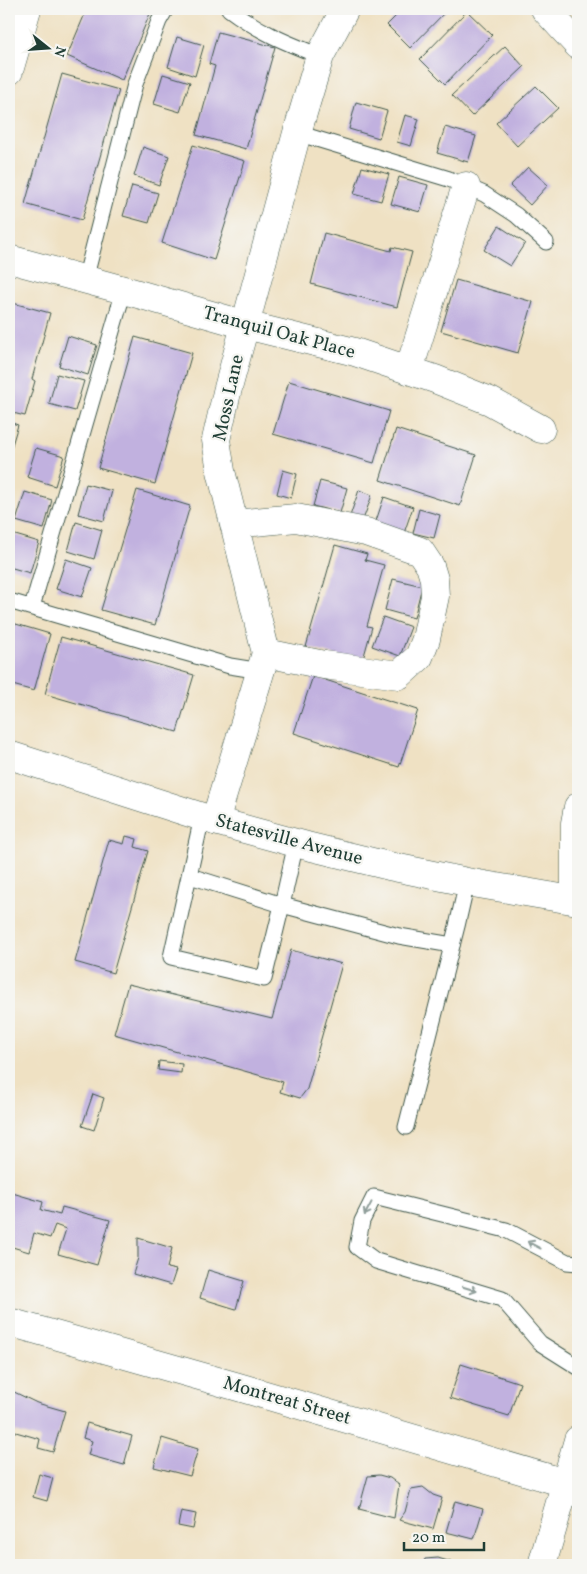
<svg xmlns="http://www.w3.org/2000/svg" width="587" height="1574" font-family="Vollkorn,serif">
<rect width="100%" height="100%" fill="#f6f6f2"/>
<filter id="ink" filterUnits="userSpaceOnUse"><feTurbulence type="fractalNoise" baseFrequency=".02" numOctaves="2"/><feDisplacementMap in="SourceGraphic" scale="10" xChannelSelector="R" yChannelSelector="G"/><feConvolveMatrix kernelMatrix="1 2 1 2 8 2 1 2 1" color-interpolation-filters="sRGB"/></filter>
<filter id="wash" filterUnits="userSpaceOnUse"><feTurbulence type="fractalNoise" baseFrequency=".0096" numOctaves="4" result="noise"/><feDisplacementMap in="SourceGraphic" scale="20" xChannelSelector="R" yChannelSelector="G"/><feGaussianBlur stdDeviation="1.12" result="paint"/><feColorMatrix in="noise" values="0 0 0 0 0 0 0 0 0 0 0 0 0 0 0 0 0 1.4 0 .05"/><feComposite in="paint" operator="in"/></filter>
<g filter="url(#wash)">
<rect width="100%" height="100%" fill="#efe1c3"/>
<g id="blocks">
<g fill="#c1b1df">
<path d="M87 9H152L122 80 67 56Z"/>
<path d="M403 9H448L410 48 387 25Z"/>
<path d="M467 11 492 35 445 84 420 59Z"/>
<path d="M218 32 275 47 246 149 196 135 215 66 209 64Z"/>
<path d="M177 37 204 45 195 76 168 67Z"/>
<path d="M505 46 524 67 472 116 452 95Z"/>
<path d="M62 74 119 90 82 220 25 204Z"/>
<path d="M163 74 190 82 180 112 154 104Z"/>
<path d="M536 86 558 108 517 146 496 123Z"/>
<path d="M356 102 387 111 379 138 349 129Z"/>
<path d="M405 115 419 119 411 146 397 142Z"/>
<path d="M445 127 476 136 468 162 437 153Z"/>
<path d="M193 145 245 161 214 260 162 243Z"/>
<path d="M143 147 169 156 159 185 134 176Z"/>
<path d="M362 167 389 174 381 201 354 194Z"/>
<path d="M528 167 548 185 530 205 510 186Z"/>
<path d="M399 177 428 185 420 212 391 204Z"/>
<path d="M132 186 158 193 149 223 123 216Z"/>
<path d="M499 226 525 243 510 266 484 250Z"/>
<path d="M324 233 391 251 392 247 412 252 397 307 311 284Z"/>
<path d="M456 280 533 302 518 353 441 331Z"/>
<path d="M9 302 50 313 32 379 35 381 25 416 9 412Z"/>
<path d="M68 336 97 345 88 375 59 366Z"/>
<path d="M135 337 192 353 155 484 98 468Z"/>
<path d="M57 374 84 381 75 411 49 404Z"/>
<path d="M289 381 389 411 374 463 273 434Z"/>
<path d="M9 422 18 425 9 455Z"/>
<path d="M396 429 476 455 460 506 380 480Z"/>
<path d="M36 448 64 456 55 486 27 477Z"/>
<path d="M283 470 297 474 291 498 277 494Z"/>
<path d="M320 481 347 488 340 513 313 506Z"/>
<path d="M86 484 112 491 104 521 78 514Z"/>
<path d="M137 490 190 506 155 625 101 610Z"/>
<path d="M359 490 372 495 363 520 350 516Z"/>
<path d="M25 492 52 500 44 529 16 521Z"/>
<path d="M384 497 413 507 404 533 375 524Z"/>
<path d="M419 509 440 515 434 538 413 533Z"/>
<path d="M76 522 102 530 94 559 68 551Z"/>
<path d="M12 534 39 542 30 573 9 567V544Z"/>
<path d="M335 545 367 554 365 560 384 565 367 626 372 627 362 663 306 647Z"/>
<path d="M66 559 92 568 82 597 56 589Z"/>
<path d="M393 579 422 586 414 618 385 610Z"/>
<path d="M383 617 411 627 400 656 372 646Z"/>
<path d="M9 622 50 634 34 691 9 684Z"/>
<path d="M61 637 194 675 177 732 45 694Z"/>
<path d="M313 676 418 710 399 767 294 733Z"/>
<path d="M126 836 137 839 135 847 148 851 113 973 75 962 109 840 124 844Z"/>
<path d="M291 950 342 964 307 1089 300 1098 280 1092 283 1082 114 1034 128 984 272 1019Z"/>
<path d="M159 1061 182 1064 181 1073 158 1070Z"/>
<path d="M93 1094 104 1098 94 1130 82 1126Z"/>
<path d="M9 1192 43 1202 41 1210 60 1215 62 1207 110 1220 97 1265 58 1254 66 1229 55 1225 50 1238 34 1233 29 1252 9 1246Z"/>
<path d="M138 1238 172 1248 167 1268 176 1270 171 1285 133 1274 138 1258Z"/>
<path d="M208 1270 244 1281 236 1309 200 1298Z"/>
<path d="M461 1364 520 1383 509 1416 450 1398Z"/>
<path d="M10 1390 37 1403 65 1411 53 1452 38 1448 40 1439 9 1430V1396Z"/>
<path d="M87 1423 132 1436 124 1465 88 1455 92 1441 83 1438Z"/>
<path d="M162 1438 198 1449 190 1476 154 1467Z"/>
<path d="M39 1474 53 1478 47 1501 33 1497Z"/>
<path d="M379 1475 390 1478 399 1485 394 1518 359 1509 368 1476Z"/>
<path d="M423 1487 433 1495 442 1498 433 1529 399 1520 405 1512 411 1489Z"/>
<path d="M455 1501 483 1509 474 1539 446 1532Z"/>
<path d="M181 1511 196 1514 193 1529 178 1526Z"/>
<path d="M438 1558 461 1565H423L425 1559Z"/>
</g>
</g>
</g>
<g filter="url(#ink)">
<use href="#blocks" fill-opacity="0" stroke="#3e5649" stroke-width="1"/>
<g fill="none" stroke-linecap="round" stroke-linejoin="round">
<g stroke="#3e5649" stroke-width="17">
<g id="service">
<path d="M229 9C260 32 284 42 320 56"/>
<path d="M297 133 449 179 484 194 516 215 546 242"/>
<path d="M85 280 135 84 159 21 166 9"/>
<path d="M9 601 230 666 261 671"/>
<path d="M32 607 124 290"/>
<path d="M202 817 171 957 264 979 282 905 399 936 452 945"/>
<path d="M190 876 282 905 296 843"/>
<path d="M406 1127 457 926 467 882"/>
<path d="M578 1263 567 1262 506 1230 374 1197 362 1221 357 1247 376 1261 502 1299 540 1343 578 1367"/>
</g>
</g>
<g stroke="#3e5649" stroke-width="29">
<g id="minor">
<path d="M545 9 578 45"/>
<path d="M9 71 27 9"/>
<path d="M9 259 124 290 246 325 355 352 435 379 490 401 541 429"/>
<path d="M409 370 466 186"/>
<path d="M234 524 296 518 366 532 420 551 430 566 434 579 435 596 426 639 419 657 399 675 324 665 266 653"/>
<path d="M215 821 266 653 221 471 216 440 227 392 297 133 320 56 345 9"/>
<path d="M575 900V823L578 807"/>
<path d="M9 1322 235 1386 565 1483"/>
</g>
</g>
<g stroke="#3e5649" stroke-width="29">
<path id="tertiary" d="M542 1565 578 1440"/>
</g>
<g stroke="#3e5649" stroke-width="29">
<path id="secondary" d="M9 755 215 821 307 846 389 866 467 882 578 901"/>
</g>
<use href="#service" stroke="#fff" stroke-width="15"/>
<use href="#minor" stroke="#fff" stroke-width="28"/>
<use href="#tertiary" stroke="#fff" stroke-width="28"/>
<use href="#secondary" stroke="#fff" stroke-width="28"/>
</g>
<defs><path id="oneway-shaft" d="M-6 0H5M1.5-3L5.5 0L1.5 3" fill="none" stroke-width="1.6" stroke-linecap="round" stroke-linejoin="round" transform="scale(1.25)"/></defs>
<g stroke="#8f9e9a">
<use href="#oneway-shaft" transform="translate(368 1209) rotate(118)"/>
<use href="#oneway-shaft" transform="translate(534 1245) rotate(-152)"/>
<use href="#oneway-shaft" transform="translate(470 1289) rotate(17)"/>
</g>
</g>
<g text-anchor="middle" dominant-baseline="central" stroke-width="4.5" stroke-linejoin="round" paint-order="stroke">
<g font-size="19" fill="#1f3d34" stroke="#f6f6f2">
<text transform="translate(279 333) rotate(15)">Tranquil Oak Place</text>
<text transform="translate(229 398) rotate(-78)">Moss Lane</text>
<text transform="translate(289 840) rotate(15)">Statesville Avenue</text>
<text transform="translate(287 1401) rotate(16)">Montreat Street</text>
</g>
</g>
<rect width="587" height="1574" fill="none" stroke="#f6f6f2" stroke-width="30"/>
<g transform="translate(48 48) rotate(107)" stroke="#f6f6f2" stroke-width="4" paint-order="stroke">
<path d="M0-4L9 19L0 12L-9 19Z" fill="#1f3d34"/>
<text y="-8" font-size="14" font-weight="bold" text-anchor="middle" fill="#1f3d34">N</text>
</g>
<path d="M404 1542v8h80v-8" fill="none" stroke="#1f3d34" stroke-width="2.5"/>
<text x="412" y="1542" font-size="15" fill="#1f3d34" stroke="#f6f6f2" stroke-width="4" paint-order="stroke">20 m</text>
</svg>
